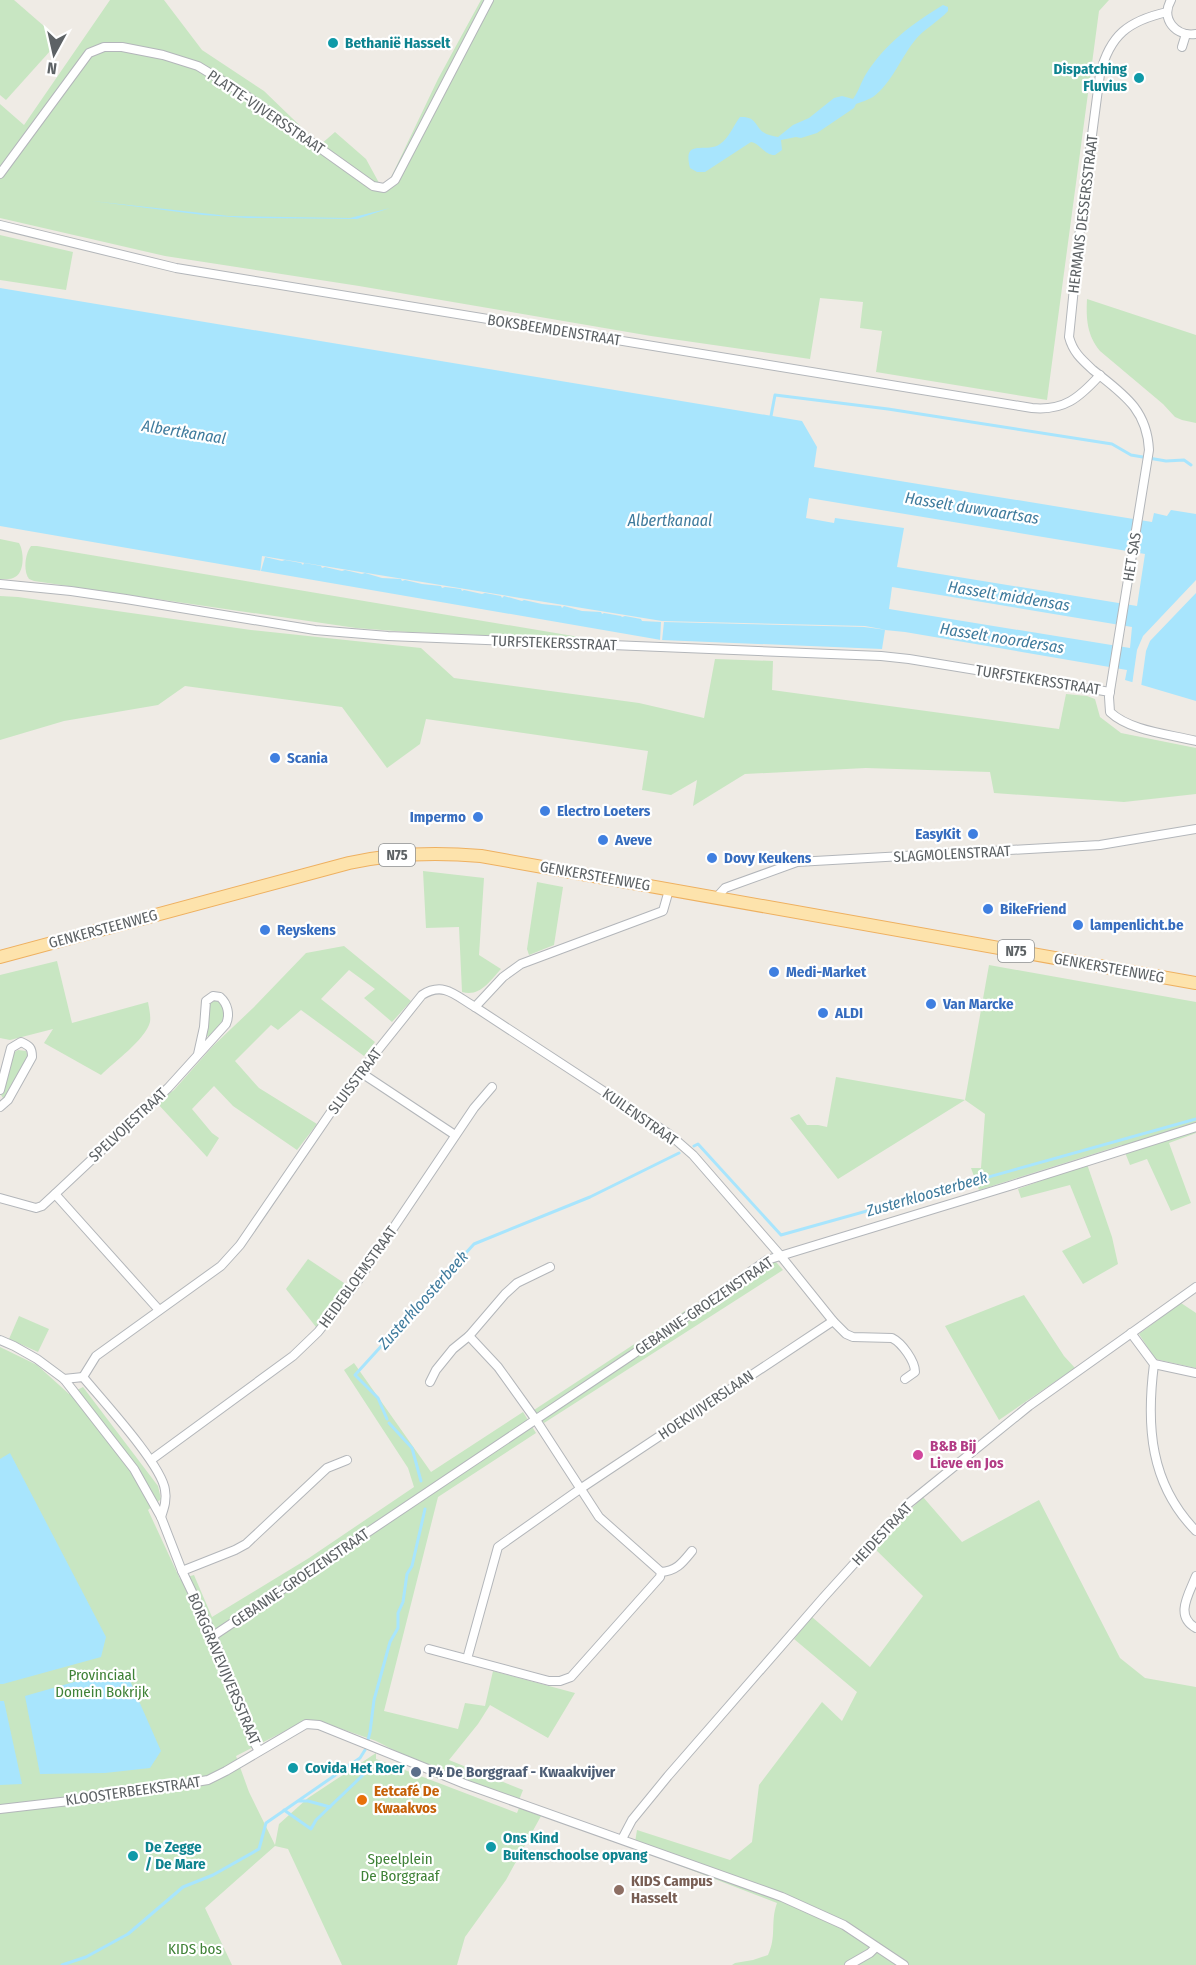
<svg xmlns="http://www.w3.org/2000/svg" width="1196" height="1965" font-family="'Fira Sans Condensed',sans-serif">
<rect width="100%" height="100%" fill="#efebe5"/>
<g fill="#c8e6c2">
<path d="M0 0H14L60 40 6 100 0 95Z"/>
<path d="M110 0H164L202 50 264 91 320 145 335 132 366 159 384 192 438 79 481 0H1109L1099 11 1047 400 876 372 882 331 860 328 863 302 820 298 810 359 651 336 359 286 165 256 0 218V104L24 125Z"/>
<path d="M0 235 73 252 66 290 0 280Z"/>
<path d="M1087 299 1196 335V423L1182 420 1175 417 1163 404 1100 351C1087 335 1086 319 1087 299Z"/>
<path d="M0 539 19 543C24 551 25 572 15 577 11 580 5 579 0 579Z"/>
<path d="M31 546H37L597 640 408 632 356 628 34 581 29 579C23 571 25 554 31 546Z"/>
<path d="M0 596 18 597 251 630 421 648 454 678 639 703 704 718 715 659 773 661 772 690 1059 729 1066 694 1087 696 1095 699 1100 717 1121 733 1196 748V794L1124 802 994 793 990 772 866 768 745 774 693 806 697 780 671 795 642 790 648 751 426 719 420 744 387 768 342 707 185 686 158 705 64 721 0 740Z"/>
<path d="M423 871 484 878 479 955 501 969C489 982 480 997 462 992L459 927 426 928Z"/>
<path d="M537 882 563 887 554 945 529 955 527 949Z"/>
<path d="M344 946 411 1001 392 1022 364 998 375 989 349 970 321 999 375 1042 364 1056 301 1010 278 1030 271 1025 235 1061 259 1088 317 1124 297 1150 233 1106 214 1086 192 1109 212 1133 219 1138 207 1157 157 1103 174 1090 213 1046 253 1008 306 953Z"/>
<path d="M57 961 72 1023 148 1002C149 1008 151 1016 150 1022 145 1040 114 1062 101 1075L44 1043 53 1029 10 1040 0 1038V975Z"/>
<path d="M989 965 1196 1002V1133L1169 1143 1191 1203 1171 1211 1147 1159 1130 1165 1122 1145 979 1190 971 1168H981L985 1114 965 1100 838 1179 790 1118 799 1114 807 1125H818L827 1127 836 1077 965 1100Z"/>
<path d="M217 1000 222 1003 225 1018 212 1036 208 1037 206 1034 209 1006 211 1002Z"/>
<path d="M18 1050 26 1051 28 1057 5 1098H3L1 1095 13 1053Z"/>
<path d="M1087 1164 1112 1237 1118 1264 1083 1284 1062 1251 1091 1237 1070 1185 1021 1198 1018 1189Z"/>
<path d="M770 1255 783 1270 544 1423 534 1410Z"/>
<path d="M308 1259 347 1285 316 1327 286 1289Z"/>
<path d="M1024 1295 1064 1356 1075 1368 999 1420 945 1326Z"/>
<path d="M1181 1303 1196 1313V1368L1155 1359 1139 1334Z"/>
<path d="M19 1316 49 1329 38 1352 9 1339Z"/>
<path d="M0 1347 37 1365 69 1394 83 1387 158 1486 161 1499 148 1510 180 1579 194 1575 212 1617 309 1558 414 1487 408 1468 344 1370 354 1363 431 1472 523 1412 536 1433 438 1497 384 1711 458 1729 465 1703 485 1706 493 1671 575 1693 548 1738 490 1705 478 1724 449 1760 523 1790 519 1800 427 1767 376 1741 319 1721 301 1723 236 1756 249 1792 275 1845 279 1824 308 1798 376 1753V1759L517 1813 519 1808 541 1816 506 1880 465 1937 457 1965H342L288 1849 275 1846 205 1908 232 1965H0Z"/>
<path d="M923 1497 962 1542 1039 1500 1120 1658 1145 1678 1196 1687V1965H732L735 1963 753 1960 768 1955C777 1936 770 1922 777 1903L634 1848 637 1830 730 1860 752 1842 759 1785 822 1702 842 1721 857 1692 794 1639 812 1617 870 1667 923 1596 873 1547Z"/>
</g>
<g fill="#a8e5fd" fill-rule="evenodd">
<path d="M943 5 948 7V11C938 22 924 29 916 39 901 57 892 83 873 97 868 100 861 102 856 104L854 108 817 133 801 138 796 137 781 140 782 150 775 155C764 155 761 144 751 142L705 172H697L690 168C682 137 706 154 720 144 729 138 733 126 740 117 756 116 755 126 763 132 767 135 773 136 778 137L793 125 809 118 834 98 842 96 853 99C859 91 861 82 866 74 885 44 913 23 943 5Z"/>
<path d="M92 201 229 216 350 218 390 208 357 219 247 218 203 215Z"/>
<path d="M0 288 802 421 817 447 814 467 1152 522 1154 513 1167 516 1171 510 1196 514V701L1125 680 1127 670 905 632 885 630 882 649 661 640 0 526ZM809 498 1145 554 1137 606 897 567 904 528 835 518 834 523 806 518ZM892 587 1132 627 1130 648 889 609Z"/>
<path d="M10 1453 106 1637 101 1657 3 1684H0V1459Z"/>
<path d="M102 1674H127L161 1751 150 1768 105 1773 40 1774 25 1696Z"/>
<path d="M0 1701H4L22 1784 0 1785Z"/>
</g>
<g fill="#efebe5">
<path d="M262 556 662 621 865 626 887 630 864 627 664 622 662 641H660L661 622 642 621 641 619 625 616 622 617 621 616 604 613 602 614 601 612 582 611 564 606 562 608 561 606 542 604 524 600 522 601 504 596 502 598 501 596 485 593 482 594 464 590 462 591 461 589 445 587 442 588 441 586 422 584 405 580 402 581 401 579 382 578 365 573 362 574 345 570 342 571 325 567 322 568 321 566 304 563 303 565 301 563 285 560 282 561 265 557 260 574Z"/>
<path d="M1196 580V593L1150 641 1146 651 1141 687 1132 685 1137 650 1143 636Z"/>
</g>
<g fill="none" stroke-linecap="round" stroke-linejoin="round">
<g stroke="#a8e5fd" stroke-width="3">
<path d="M771 416 775 395 888 409 1112 444 1131 455 1166 461 1184 460 1191 465"/>
<path d="M694 1146 698 1144 781 1235 1196 1119"/>
<path d="M387 1419 378 1398 355 1375 474 1244 590 1197 679 1153"/>
<path d="M389 1423 412 1448 421 1481"/>
<path d="M368 1740 370 1732 374 1700 390 1642 398 1628V1613L403 1602 407 1574 412 1566 425 1509"/>
<path d="M299 1801H308L330 1807"/>
<path d="M284 1810 311 1829 316 1820 363 1775 350 1764"/>
<path d="M62 1965 86 1957 128 1934 183 1887 213 1875 259 1849 266 1823 360 1758 365 1750"/>
</g>
<g stroke="#b3b6ba" stroke-width="10">
<g id="street">
<path d="M1171 0C1160 19 1176 37 1196 34"/>
<path d="M1167 12C1128 21 1110 35 1100 74L1081 219 1069 337C1073 352 1081 359 1093 370 1123 394 1147 409 1149 450L1109 697 1110 712C1130 731 1169 734 1196 741"/>
<path d="M1182 47 1186 34"/>
<path d="M0 174 89 53 104 47H122L163 55 198 66 244 94 373 186 384 188 395 180 489 0"/>
<path d="M0 225 176 268 1032 408C1064 411 1079 398 1100 375"/>
<path d="M0 584 71 591 126 599 315 630 388 636 881 656 909 659 1110 692"/>
<path d="M716 898 725 888 797 862 1100 845 1196 829"/>
<path d="M475 1007 503 977 521 964 663 911 669 890"/>
<path d="M360 1072 455 1135"/>
<path d="M0 1090 11 1048 21 1042C30 1046 32 1048 32 1057L8 1100 0 1107"/>
<path d="M55 1194 159 1310"/>
<path d="M0 1198 36 1208 42 1206 55 1194 168 1088 226 1024C230 1015 228 1004 220 997L213 996 206 1001 204 1027 198 1054"/>
<path d="M1131 1333 1154 1364C1146 1426 1150 1484 1196 1531"/>
<path d="M0 1340 14 1346 37 1359 64 1379 134 1469 161 1517 182 1571 213 1636 251 1737 259 1751"/>
<path d="M1154 1364 1196 1373"/>
<path d="M83 1377 96 1356 221 1266 240 1245 346 1090 422 995C444 981 456 996 475 1007L669 1134 693 1155 780 1255 833 1321 846 1334 853 1337 892 1338C902 1343 915 1361 915 1372L905 1379"/>
<path d="M64 1379 83 1377C102 1400 162 1465 165 1490 167 1500 164 1508 161 1517"/>
<path d="M430 1382 436 1370 453 1349 469 1336 505 1294 517 1283 550 1267"/>
<path d="M151 1460 293 1356 318 1332 355 1285 474 1108 492 1087"/>
<path d="M182 1571 235 1550 246 1544 327 1468 347 1460"/>
<path d="M661 1572C677 1571 683 1562 692 1551"/>
<path d="M1196 1576C1189 1594 1174 1616 1196 1628"/>
<path d="M213 1636 632 1355 767 1260 1006 1187 1196 1127"/>
<path d="M429 1649 549 1681H560L571 1677 660 1577 661 1572 599 1517 536 1420 498 1367 469 1336"/>
<path d="M467 1659 498 1547 580 1489 833 1321"/>
<path d="M0 1809 104 1797 208 1780 226 1771 306 1724 319 1725 465 1784 782 1897 844 1925 904 1965"/>
<path d="M622 1839 632 1820 668 1776 823 1598 908 1504 1029 1406 1196 1287"/>
<path d="M849 1965 870 1953 876 1947"/>
</g>
</g>
<g stroke="#eeb060" stroke-width="14">
<path id="primary" d="M0 957 349 863C393 853 436 852 481 856L1196 983"/>
</g>
<use href="#street" stroke="#fff" stroke-width="8"/>
<use href="#primary" stroke="#fde3ac" stroke-width="12"/>
</g>
<g fill="#0f9aa8" stroke="#fff" stroke-width="2">
<circle cx="333" cy="43" r="6"/>
<circle cx="1139" cy="78" r="6"/>
<circle cx="293" cy="1768" r="6"/>
<circle cx="491" cy="1847" r="6"/>
<circle cx="133" cy="1856" r="6"/>
</g>
<g fill="#3f7fe0" stroke="#fff" stroke-width="2">
<circle cx="275" cy="758" r="6"/>
<circle cx="545" cy="811" r="6"/>
<circle cx="478" cy="817" r="6"/>
<circle cx="973" cy="834" r="6"/>
<circle cx="603" cy="840" r="6"/>
<circle cx="712" cy="858" r="6"/>
<circle cx="988" cy="909" r="6"/>
<circle cx="1078" cy="925" r="6"/>
<circle cx="265" cy="930" r="6"/>
<circle cx="774" cy="972" r="6"/>
<circle cx="931" cy="1004" r="6"/>
<circle cx="823" cy="1013" r="6"/>
</g>
<circle fill="#d1479c" stroke="#fff" stroke-width="2" cx="918" cy="1455" r="6"/>
<circle fill="#5c6f8a" stroke="#fff" stroke-width="2" cx="416" cy="1772" r="6"/>
<circle fill="#e8710a" stroke="#fff" stroke-width="2" cx="362" cy="1800" r="6"/>
<circle fill="#8d6e63" stroke="#fff" stroke-width="2" cx="619" cy="1890" r="6"/>
<g text-anchor="middle" dominant-baseline="central" stroke-width="4.5" stroke-linejoin="round" paint-order="stroke">
<g fill="#fff" stroke="#8e9193" stroke-width="1.5">
<rect x="379" y="844" width="36" height="22" rx="4.5"/>
<rect x="998" y="940" width="36" height="22" rx="4.5"/>
</g>
<g font-size="14" font-weight="bold" fill="#5d6265">
<text x="397" y="855">N75</text>
<text x="1016" y="951">N75</text>
</g>
<g font-size="15" font-weight="bold" fill="#0d838f" stroke="#fff" text-anchor="start">
<text x="345" y="43">Bethanië Hasselt</text>
<text x="1127" y="69" text-anchor="end">Dispatching<tspan x="1127" dy="17">Fluvius</tspan></text>
<text x="305" y="1768">Covida Het Roer</text>
<text x="503" y="1838">Ons Kind<tspan x="503" dy="17">Buitenschoolse opvang</tspan></text>
<text x="145" y="1847">De Zegge<tspan x="145" dy="17">/ De Mare</tspan></text>
</g>
<g font-size="15" fill="#5d6265" stroke="#fff">
<text transform="translate(266 112) rotate(34)">PLATTE-VIJVERSSTRAAT</text>
<text transform="translate(1083 214) rotate(-83)">HERMANS DESSERSSTRAAT</text>
<text transform="translate(554 330) rotate(9)">BOKSBEEMDENSTRAAT</text>
<text transform="translate(1132 557) rotate(-81)">HET SAS</text>
<text transform="translate(554 643) rotate(2)">TURFSTEKERSSTRAAT</text>
<text transform="translate(1038 680) rotate(9)">TURFSTEKERSSTRAAT</text>
<text transform="translate(952 854) rotate(-3)">SLAGMOLENSTRAAT</text>
<text transform="translate(595 876) rotate(10)">GENKERSTEENWEG</text>
<text transform="translate(103 929) rotate(-15)">GENKERSTEENWEG</text>
<text transform="translate(1109 968) rotate(10)">GENKERSTEENWEG</text>
<text transform="translate(355 1081) rotate(-53)">SLUISSTRAAT</text>
<text transform="translate(640 1117) rotate(35)">KUILENSTRAAT</text>
<text transform="translate(128 1125) rotate(-43)">SPELVOJESTRAAT</text>
<text transform="translate(358 1277) rotate(-54)">HEIDEBLOEMSTRAAT</text>
<text transform="translate(704 1306) rotate(-34)">GEBANNE-GROEZENSTRAAT</text>
<text transform="translate(706 1405) rotate(-34)">HOEKVIJVERSLAAN</text>
<text transform="translate(882 1534) rotate(-47)">HEIDESTRAAT</text>
<text transform="translate(300 1578) rotate(-34)">GEBANNE-GROEZENSTRAAT</text>
<text transform="translate(224 1669) rotate(67)">BORGGRAVEVIJVERSSTRAAT</text>
<text transform="translate(133 1791) rotate(-8)">KLOOSTERBEEKSTRAAT</text>
</g>
<g font-size="15" font-weight="bold" fill="#366cbe" stroke="#fff" text-anchor="start">
<text x="287" y="758">Scania</text>
<text x="557" y="811">Electro Loeters</text>
<text x="466" y="817" text-anchor="end">Impermo</text>
<text x="961" y="834" text-anchor="end">EasyKit</text>
<text x="615" y="840">Aveve</text>
<text x="724" y="858">Dovy Keukens</text>
<text x="1000" y="909">BikeFriend</text>
<text x="1090" y="925">lampenlicht.be</text>
<text x="277" y="930">Reyskens</text>
<text x="786" y="972">Medi-Market</text>
<text x="943" y="1004">Van Marcke</text>
<text x="835" y="1013">ALDI</text>
</g>
<g font-size="15" font-weight="bold" fill="#b23c85" stroke="#fff" text-anchor="start">
<text x="930" y="1446">B&amp;B Bij<tspan x="930" dy="17">Lieve en Jos</tspan></text>
</g>
<g font-size="15" fill="#3f8237" stroke="#fff">
<text x="102" y="1675">Provinciaal<tspan x="102" dy="17">Domein Bokrijk</tspan></text>
<text x="400" y="1859">Speelplein<tspan x="400" dy="17">De Borggraaf</tspan></text>
<text x="195" y="1949">KIDS bos</text>
</g>
<g font-size="15" font-weight="bold" fill="#4e5e75" stroke="#fff" text-anchor="start">
<text x="428" y="1772">P4 De Borggraaf - Kwaakvijver</text>
</g>
<g font-size="15" font-weight="bold" fill="#c56008" stroke="#fff" text-anchor="start">
<text x="374" y="1791">Eetcafé De<tspan x="374" dy="17">Kwaakvos</tspan></text>
</g>
<g font-size="15" font-weight="bold" fill="#785e54" stroke="#fff" text-anchor="start">
<text x="631" y="1881">KIDS Campus<tspan x="631" dy="17">Hasselt</tspan></text>
</g>
<g font-size="16" font-style="italic" fill="#3f7b9d" stroke="#fff">
<text transform="translate(184 432) rotate(9)">Albertkanaal</text>
<text transform="translate(972 508) rotate(9)">Hasselt duwvaartsas</text>
<text x="670" y="520">Albertkanaal</text>
<text transform="translate(1009 596) rotate(9)">Hasselt middensas</text>
<text transform="translate(1002 638) rotate(9)">Hasselt noordersas</text>
<text transform="translate(927 1194) rotate(-16)">Zusterkloosterbeek</text>
<text transform="translate(423 1300) rotate(-48)">Zusterkloosterbeek</text>
</g>
</g>
<g transform="translate(54 54) rotate(188)" stroke="#ffffff" stroke-width="4.5" paint-order="stroke">
<path d="M0-4.5L10 22L0 15L-10 22Z" fill="#5d6265"/>
<text y="-9" font-size="16" font-weight="bold" text-anchor="middle" fill="#5d6265">N</text>
</g>
</svg>
